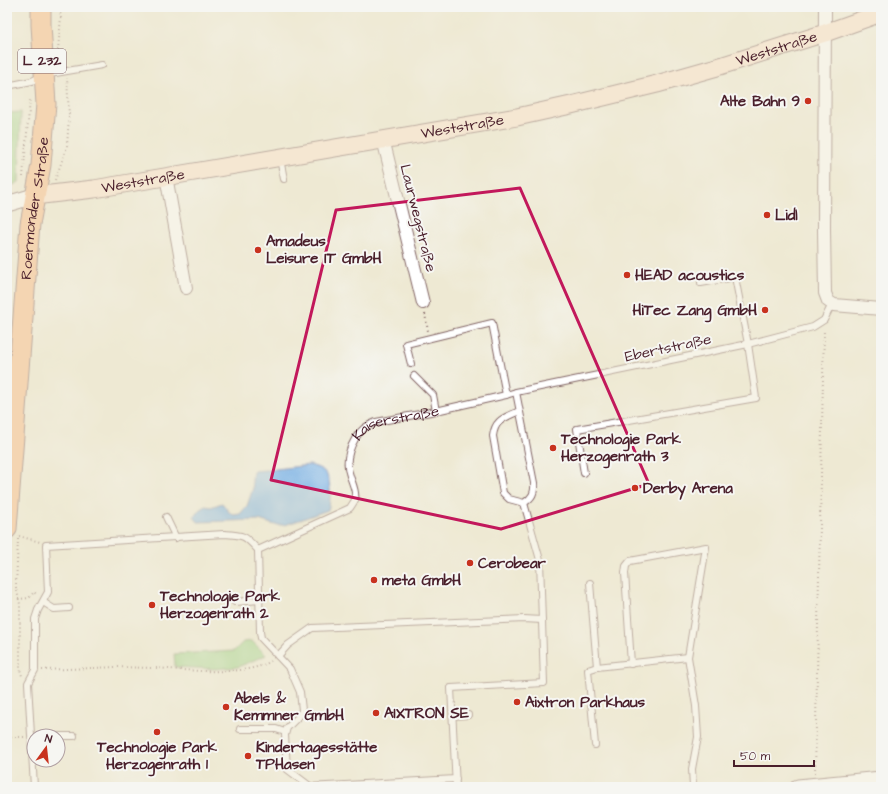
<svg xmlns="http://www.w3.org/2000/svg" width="888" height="794" font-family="'Architects Daughter',sans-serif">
<rect width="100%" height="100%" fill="#f6f6f2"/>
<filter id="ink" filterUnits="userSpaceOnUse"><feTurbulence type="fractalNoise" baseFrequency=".025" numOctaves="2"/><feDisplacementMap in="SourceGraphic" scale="8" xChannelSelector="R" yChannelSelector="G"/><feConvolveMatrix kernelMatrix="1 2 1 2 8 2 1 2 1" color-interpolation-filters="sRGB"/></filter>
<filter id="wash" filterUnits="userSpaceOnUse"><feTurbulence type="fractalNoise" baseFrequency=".012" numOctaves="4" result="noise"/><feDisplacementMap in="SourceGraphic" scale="16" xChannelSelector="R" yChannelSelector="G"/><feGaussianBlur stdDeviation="0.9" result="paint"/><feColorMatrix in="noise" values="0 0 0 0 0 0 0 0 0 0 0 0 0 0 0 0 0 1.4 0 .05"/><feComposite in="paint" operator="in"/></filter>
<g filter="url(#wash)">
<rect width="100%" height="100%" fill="#eee9d3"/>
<g fill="#99d082" stroke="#727856">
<path d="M21 112 19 182 9 187H7V113Z"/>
<path d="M252 641 266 655 238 667 216 669 175 667 174 654 234 651 243 642Z"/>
</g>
<path fill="#73ade3" stroke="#5e6687" d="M310 465C316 467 324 469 327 475 331 483 331 502 328 510L285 525H275L259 520 198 522 194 517 199 510 205 506 211 507 222 503 229 512 234 515 240 514 247 506 253 488 252 481 253 471C272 470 291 467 310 465Z"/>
</g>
<g filter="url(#ink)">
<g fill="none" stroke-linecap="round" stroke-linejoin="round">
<g stroke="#836666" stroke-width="8">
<g id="service">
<path d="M7 86 32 81 44 75 102 65"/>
<path d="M280 159 284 179"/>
<path d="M411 364 406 344 492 323 506 395"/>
<path d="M414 376 433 395 436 411"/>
<path d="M519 411C505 418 495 419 493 436L503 493 509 499 524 503C532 498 535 493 534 483L516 392 748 344 813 327 824 320 832 304"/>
<path d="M584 473 577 429 756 398 748 344 735 277 701 283"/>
<path d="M166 517 176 538"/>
<path id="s1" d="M258 550 350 508C351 506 354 502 355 500 357 492 352 483 350 476 345 463 348 451 355 439 360 430 366 426 376 422L436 411 506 395 516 392"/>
<path d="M590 583 597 667"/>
<path d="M43 602 54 609 69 608"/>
<path d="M235 602 260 600"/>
<path d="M278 656 288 645 312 628 524 619 542 620"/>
<path d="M631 664 625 573 626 566 630 561 706 547 688 657 696 706 698 737 692 769 693 787"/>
<path d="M453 716 468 715"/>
<path d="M240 729H276L285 732"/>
<path d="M58 736H74"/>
<path d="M595 745 588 670 597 667 688 657"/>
<path d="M34 787 28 683 35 670V619L38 610 48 592 46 545 224 534C245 535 245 536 258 550L260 632 261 638 290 669 300 692 302 710 300 715 287 728 285 735 287 769 311 787"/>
<path d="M308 787 456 779"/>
<path d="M456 787 451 688 544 683 540 560 524 503"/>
</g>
</g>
<g stroke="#836666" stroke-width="14">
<g id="minor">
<path d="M825 7 824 229 825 293 828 301 834 305 881 309"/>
<path d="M383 139 423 303"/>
<path d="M166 176 186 288"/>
</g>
</g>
<g stroke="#836666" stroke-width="17">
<g id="tertiary">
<path d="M7 204 34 196"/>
<path d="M798 787 881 779"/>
</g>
</g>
<g stroke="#836666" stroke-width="19">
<g id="secondary">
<path id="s2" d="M34 196 94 189 517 117 571 105 657 84 717 67 825 33 881 13"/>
</g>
</g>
<g stroke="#836666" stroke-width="21">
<g id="primary">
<path id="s3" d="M7 529 30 224 41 165 46 104 41 25V7"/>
</g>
</g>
<g stroke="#836666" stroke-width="2" stroke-dasharray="1 3" stroke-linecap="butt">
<path d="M58 50 61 17 59 7"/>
<path d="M23 177 30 100"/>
<path d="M55 180 67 147 69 116 67 78"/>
<path d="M425 314 428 331"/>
<path d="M19 536 40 542"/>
<path d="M18 539 16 587 20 604V669L22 676"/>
<path d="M18 599 29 598 34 592 37 595"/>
<path d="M156 668C185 670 247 677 271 661"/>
<path d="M42 670 117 667 152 668"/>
<path d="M7 737H24"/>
<path d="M815 773 824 329"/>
</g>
<use href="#service" stroke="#fff" stroke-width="6"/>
<use href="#minor" stroke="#fff" stroke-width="12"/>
<use href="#tertiary" stroke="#fff" stroke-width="15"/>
<use href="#secondary" stroke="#fde4d1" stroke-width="17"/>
<use href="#primary" stroke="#fabc8b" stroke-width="19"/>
</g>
</g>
<path d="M0 0H888V794H0ZM520 188 649 484 501 529 271 480 336 210Z" fill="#eee9d3" fill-opacity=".55" fill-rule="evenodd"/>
<path fill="none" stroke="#c2185b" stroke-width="3" stroke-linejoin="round" d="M520 188 649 484 501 529 271 480 336 210Z"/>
<g fill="#c8321e" stroke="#f6f6f2" stroke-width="1.5">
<circle cx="808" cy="101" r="4"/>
<circle cx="767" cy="215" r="4"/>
<circle cx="258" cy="250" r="4"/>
<circle cx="627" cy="275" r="4"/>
<circle cx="765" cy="310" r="4"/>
<circle cx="553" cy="448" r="4"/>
<circle cx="635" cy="488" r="4"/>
<circle cx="470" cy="563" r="4"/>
<circle cx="374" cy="580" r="4"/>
<circle cx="152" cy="605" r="4"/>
<circle cx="517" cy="702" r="4"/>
<circle cx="226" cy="707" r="4"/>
<circle cx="376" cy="713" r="4"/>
<circle cx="157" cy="732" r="4"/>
<circle cx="248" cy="756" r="4"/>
</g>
<g text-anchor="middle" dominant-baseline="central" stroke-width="4" stroke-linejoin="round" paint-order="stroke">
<rect fill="#f6f6f2" stroke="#7e6067" stroke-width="1" x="18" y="49" width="48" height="24" rx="3"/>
<g font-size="14" font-weight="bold" fill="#4a1f2b">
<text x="42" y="61">L 232</text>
</g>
<g font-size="15" fill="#4a1f2b" stroke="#f6f6f2">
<text stroke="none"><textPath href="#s2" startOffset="758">Weststraße</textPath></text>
<text stroke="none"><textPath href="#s2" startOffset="434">Weststraße</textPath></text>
<text stroke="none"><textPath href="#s2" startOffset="110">Weststraße</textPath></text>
<text stroke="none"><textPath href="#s3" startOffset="322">Roermonder Straße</textPath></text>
<text transform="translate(418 218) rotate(76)">Laurwegstraße</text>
<text transform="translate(668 348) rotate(-12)">Ebertstraße</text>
<text stroke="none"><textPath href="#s1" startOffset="220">Kaiserstraße</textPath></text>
</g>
<g font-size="15" font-weight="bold" fill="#4a1f2b" stroke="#f6f6f2" text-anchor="start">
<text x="800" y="101" text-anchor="end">Alte Bahn 9</text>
<text x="775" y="215">Lidl</text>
<text x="266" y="241">Amadeus<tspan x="266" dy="17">Leisure IT GmbH</tspan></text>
<text x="635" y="275">HEAD acoustics</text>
<text x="757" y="310" text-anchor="end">HiTec Zang GmbH</text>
<text x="561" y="439">Technologie Park<tspan x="561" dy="17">Herzogenrath 3</tspan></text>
<text x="643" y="488">Derby Arena</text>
<text x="478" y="563">Cerobear</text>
<text x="382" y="580">meta GmbH</text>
<text x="160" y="596">Technologie Park<tspan x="160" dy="17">Herzogenrath 2</tspan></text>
<text x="234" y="698">Abels &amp;<tspan x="234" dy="17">Kemmner GmbH</tspan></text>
<text x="525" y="702">Aixtron Parkhaus</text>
<text x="384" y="713">AIXTRON SE</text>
<text x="157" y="747" text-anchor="middle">Technologie Park<tspan x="157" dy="17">Herzogenrath 1</tspan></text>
<text x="256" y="747">Kindertagesstätte<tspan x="256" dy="17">TPHasen</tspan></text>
</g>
</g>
<rect width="888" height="794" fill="none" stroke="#f6f6f2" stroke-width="24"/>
<g transform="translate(46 748) rotate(15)"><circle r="19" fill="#f6f6f2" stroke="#b1a0a2"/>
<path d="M0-3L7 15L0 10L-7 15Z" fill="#c8321e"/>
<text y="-6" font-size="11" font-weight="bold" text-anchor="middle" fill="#4a1f2b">N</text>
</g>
<path d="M734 760v6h80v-6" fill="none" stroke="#4a1f2b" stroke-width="2"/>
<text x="740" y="760" font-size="12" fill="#4a1f2b" stroke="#f6f6f2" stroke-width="3" paint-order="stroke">50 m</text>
</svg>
